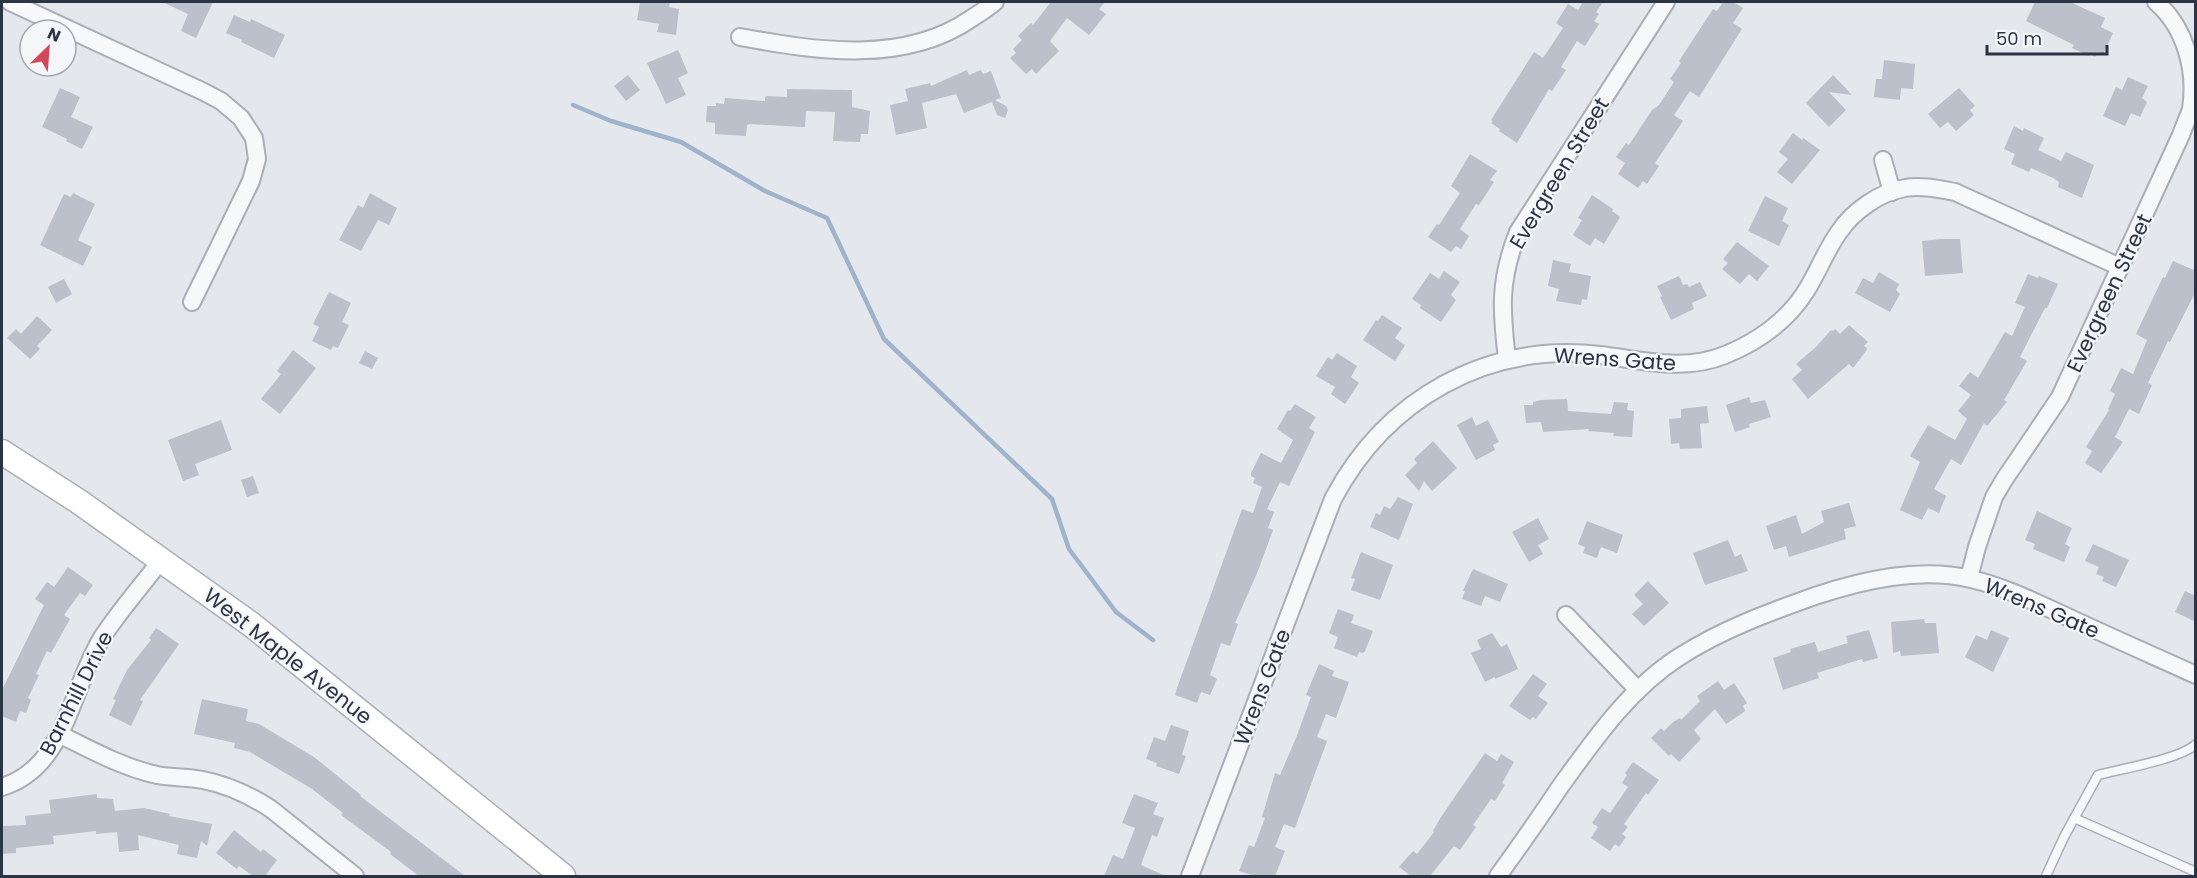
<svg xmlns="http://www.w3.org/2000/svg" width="2197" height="878" font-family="Poppins,sans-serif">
<rect width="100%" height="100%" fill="#e4e7ec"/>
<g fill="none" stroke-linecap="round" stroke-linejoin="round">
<path stroke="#9fb4cc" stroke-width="4.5" d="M573 105 611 121 681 142 765 191 827 218 884 339 1052 499 1069 549 1116 612 1153 640"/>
</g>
<g fill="#bbc0ca">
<path d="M162 2H213L196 38 181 31 188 14Z"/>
<path d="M640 2H670L669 7 679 9 676 35 657 32 659 24 637 20Z"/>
<path d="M1051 2H1105L1099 9 1106 14 1089 35 1067 18 1050 41 1059 51 1036 74 1032 69 1026 74 1010 58 1016 53 1013 49 1022 40 1018 36 1031 23 1033 25Z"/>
<path d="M1583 2H1603L1596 12 1599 14 1594 21 1599 24 1585 46 1577 41 1561 67 1566 70 1552 91 1549 89 1517 143 1499 131 1500 129 1491 123 1493 121 1491 120 1534 52 1543 58 1563 28 1556 23 1568 4 1578 10Z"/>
<path d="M1723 2H1733L1743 8 1733 23 1742 29 1699 97 1690 91 1674 115 1683 121 1655 163 1659 166 1647 184 1643 181 1638 188 1618 174 1625 163 1616 157 1626 143 1629 145 1652 110 1659 105 1674 82 1670 79 1681 63 1679 61 1713 9 1717 11Z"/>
<path d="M2035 2H2070L2105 18 2101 27 2113 33 2103 55 2097 52 2095 57 2090 54 2089 56 2072 48 2074 45 2026 21Z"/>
<path d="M234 15 250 22 251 19 285 35 274 58 241 42 242 40 226 33Z"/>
<path d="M678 50 688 73 678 78 686 95 666 104 647 63Z"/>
<path d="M1884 60 1915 64 1913 89 1901 88 1900 100 1874 97 1876 79H1882Z"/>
<path d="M967 70 969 75 981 70 983 74 991 71 1001 98 995 100 1006 106 1008 110 1005 118 997 115 992 102 964 113 956 94 922 103 927 128 896 135 890 105 908 101 905 89 930 83 931 86Z"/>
<path d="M628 75 640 90 626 101 614 86Z"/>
<path d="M1833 75 1852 95 1829 92 1846 110 1829 127 1806 103Z"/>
<path d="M2128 77 2148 86 2142 98 2147 102 2140 117 2131 113 2125 126 2103 116 2116 87 2122 90Z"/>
<path d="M60 88 80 97 71 117 93 127 82 149 66 141 67 139 42 127Z"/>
<path d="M1959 88 1975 106 1970 110 1974 115 1956 131 1948 122 1940 128 1928 114Z"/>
<path d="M787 89 852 90V107L870 111 868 134H861L860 142 833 141 835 112 806 111 805 127 749 124 747 125 746 136 715 134V123L706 122 707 106H716V103L724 104 725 98 765 101V97L767 96 787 97Z"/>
<path d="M2014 126 2023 131 2024 128 2044 138 2038 150 2061 161 2066 152 2094 165 2082 198 2058 187 2059 182 2053 178 2031 168 2029 172 2011 164 2015 154 2004 149Z"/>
<path d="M1793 133 1802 140 1803 138 1820 150 1792 184 1777 172 1788 159 1779 152Z"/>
<path d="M1470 154 1497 171 1490 180 1494 182 1479 205 1476 204 1460 229 1469 236 1461 249 1456 246 1451 252 1428 237 1437 224 1439 225 1460 193 1451 186Z"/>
<path d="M73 193 95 204 78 240 92 247 83 266 40 245 64 194 71 197Z"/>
<path d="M370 193 397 208 389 225 378 220 361 251 339 240 358 205 363 208Z"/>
<path d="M1592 195 1613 209 1612 211 1620 217 1604 244 1595 238 1590 246 1573 235 1582 220 1578 218Z"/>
<path d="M1765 196 1788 208 1782 221 1789 225 1779 246 1748 231Z"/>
<path d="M1941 239H1960L1963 273 1925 276 1922 241Z"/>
<path d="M1737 242 1769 266 1757 281 1749 274 1740 284 1722 269 1728 263 1723 259Z"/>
<path d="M1553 260 1571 264 1569 272 1591 276 1587 300 1582 299 1581 305 1556 301 1559 289 1548 286Z"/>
<path d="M2173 261 2196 271V291L2170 342 2168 341 2148 383 2152 385 2139 414 2129 409 2115 437 2123 442 2101 473 2085 463 2092 451 2086 447 2109 410 2108 409 2115 394 2110 391 2121 368 2133 374 2147 340 2136 334 2163 277 2165 278Z"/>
<path d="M1444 271 1460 282 1451 295 1456 300 1441 322 1420 308 1421 305 1412 299 1430 273 1439 279Z"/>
<path d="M1879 272 1899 284 1896 290 1900 294 1890 312 1855 293 1863 278 1873 283Z"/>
<path d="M2028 274 2038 278 2039 276 2058 284 2047 308H2045L2020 357 2027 361 2004 400 2007 402 1987 426 1984 423 1961 465 1951 459 1934 489 1946 496 1939 513 1928 508 1922 520 1900 510 1920 462 1910 456 1928 425 1955 440 1967 419 1958 411 1971 395 1959 386 1970 372 1978 378 2005 332 2012 336 2025 307 2015 303Z"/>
<path d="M1679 276 1683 285 1687 284 1689 287 1700 282 1707 296 1692 303 1694 309 1671 320 1660 297 1662 296 1657 286Z"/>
<path d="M64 279 72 294 56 303 48 287Z"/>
<path d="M329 292 351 303 342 322 349 325 338 348 333 346 331 350 312 341 319 327 313 324Z"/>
<path d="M1382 315 1402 328 1395 338 1405 345 1395 361 1363 340 1376 320 1378 321Z"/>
<path d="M37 316 52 330 37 346 40 349 30 359 7 338 16 329 21 334Z"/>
<path d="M1849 325 1868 342 1864 346 1867 348 1866 351 1853 368 1849 364 1808 399 1792 379 1802 370 1796 364 1816 347 1831 330 1833 331 1835 329 1840 334Z"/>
<path d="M293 350 316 368 280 414 261 399 281 374 277 371Z"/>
<path d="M365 351 378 358 372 369 359 363Z"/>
<path d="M1337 353 1357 366 1351 377 1359 383 1345 404 1331 394 1335 387 1316 376 1328 357 1332 360Z"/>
<path d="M1749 397 1751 403 1765 400 1771 417 1749 424 1750 427 1735 432 1726 405Z"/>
<path d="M1567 399 1568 411 1611 414 1614 402 1628 403 1627 410 1634 411 1632 437 1613 436 1614 433 1588 431 1589 429 1543 432 1541 422 1526 423 1524 405H1533V402L1541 400Z"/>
<path d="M1295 404 1316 417 1309 428 1315 432 1289 486 1280 482 1267 509 1274 512 1268 528 1273 530 1258 571 1235 623 1238 624 1230 646 1221 643 1210 675 1217 679 1210 695 1201 692 1197 703 1175 695 1177 688 1242 509 1253 513 1262 487 1253 483 1255 478 1251 476V473L1261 453 1281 463 1293 440 1277 429 1288 410 1290 411Z"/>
<path d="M1707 406 1709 423 1700 424 1702 448 1680 449 1679 443 1671 444 1669 419 1681 418V409Z"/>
<path d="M1472 417 1476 426 1488 420 1499 442 1493 445 1495 450 1476 460 1457 425Z"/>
<path d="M221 420 232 450 195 464 199 475 183 481 168 440Z"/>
<path d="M1433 441 1457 468 1432 491 1424 481 1419 491 1405 475 1417 463 1414 459Z"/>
<path d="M253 476 259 493 247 497 241 480Z"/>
<path d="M1398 497 1413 504 1399 540 1370 527 1376 513 1380 515 1384 506 1390 509Z"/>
<path d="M1849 503 1856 526 1844 529 1846 539 1789 557 1786 546 1774 550 1766 526 1796 515 1802 534 1824 522 1821 511Z"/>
<path d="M2037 511 2072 528 2065 544 2070 547 2064 562 2033 549 2035 544 2025 540Z"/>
<path d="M1538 518 1549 539 1538 545 1543 554 1529 562 1512 532Z"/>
<path d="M1587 521 1623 535 1617 553 1601 547 1597 558 1583 553 1585 547 1578 544Z"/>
<path d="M1728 540 1735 557 1741 554 1748 571 1705 585 1693 553Z"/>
<path d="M2093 544 2129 560 2116 587 2102 581 2104 577 2096 574 2099 567 2085 561Z"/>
<path d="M1361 552 1393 565 1380 600 1351 590 1355 579 1351 578Z"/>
<path d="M68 567 93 585 85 596 80 593 64 615 70 619 51 653 47 651 36 674 39 675 28 698 31 700 26 713 20 711 16 722 2 716V690L44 605 35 599 47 582 54 587Z"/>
<path d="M1473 569 1508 584 1500 602 1485 596 1481 606 1462 599 1465 591H1463Z"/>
<path d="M1648 581 1669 603 1644 626 1632 614 1643 604 1634 595Z"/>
<path d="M2185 591 2196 596V622L2175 612Z"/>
<path d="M1338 609 1354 615 1351 623 1373 631 1365 651 1363 653 1359 652 1357 657 1334 648 1338 637 1329 633Z"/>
<path d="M1924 619 1925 623H1936L1939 653 1901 656 1900 651 1893 653 1891 622Z"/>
<path d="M156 628 179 644 140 700 143 701 131 726 109 715 116 700 113 699 127 670 151 640 149 638Z"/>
<path d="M1869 630 1878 658 1863 662 1862 659 1817 673 1819 678 1783 690 1773 658 1791 652 1790 649 1815 642 1818 652 1848 643 1846 636Z"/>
<path d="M1991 630 2009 638 1993 672 1965 657 1976 635 1987 640Z"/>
<path d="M1492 633 1501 647 1507 644 1518 669 1495 679V677L1485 682 1471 653 1481 649 1477 640Z"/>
<path d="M1319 664 1334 671 1332 676 1349 682 1336 718 1326 714 1317 737 1327 741 1295 828 1284 824 1275 847 1285 851 1275 876H1255L1239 871 1249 845 1254 847 1265 818 1262 817 1275 773 1280 775 1296 738 1311 697 1306 695Z"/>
<path d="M1533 674 1547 684 1538 696 1548 703 1536 719 1533 717 1530 720 1509 706Z"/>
<path d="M1718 681 1724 690 1734 683 1747 703 1743 706 1745 710 1744 712 1726 724 1715 709 1694 730 1701 739 1679 762 1671 754 1669 756 1651 738 1661 728 1664 731 1673 722 1680 718 1681 720 1700 701 1697 696Z"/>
<path d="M202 699 248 709 246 721 259 724 314 757 361 795 360 796 465 876H419L390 854 391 852 341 815 343 813 312 789 250 752 234 748 235 743 194 734Z"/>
<path d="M1171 725 1189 731 1182 755 1186 756 1179 774 1156 766 1157 763 1146 759 1154 737 1165 741Z"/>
<path d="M1485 753 1497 761 1501 754 1514 762 1502 783 1505 785 1495 801 1491 799 1473 825 1476 827 1460 850 1454 846 1430 876H1411L1399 867 1413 851 1417 854 1434 832 1433 831 1441 817Z"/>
<path d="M1633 762 1659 780 1648 795 1646 793 1624 824 1628 827 1622 834 1626 837 1619 847 1615 844 1610 851 1591 838 1598 827 1592 823 1602 808 1610 813 1628 787 1622 783 1627 775 1625 773Z"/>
<path d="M97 794V798L113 799 115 811 144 808 170 814 169 816 212 824 207 846 201 841 197 858 177 854 179 845 138 835 139 850 119 852 117 832 96 834V831L53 836 54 844 16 848V853L2 854V826L26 825 25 816 51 813 49 800Z"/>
<path d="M1134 794 1158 803 1153 814 1164 818 1157 837 1152 835 1141 865 1166 876H1104L1113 855 1123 859 1135 828 1122 823Z"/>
<path d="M234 830 261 852 263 849 277 860 265 876H253L239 866 237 869 216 853Z"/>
</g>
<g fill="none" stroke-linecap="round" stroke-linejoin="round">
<g stroke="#a9aeb7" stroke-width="11">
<g id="lane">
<path d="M2074 818 2196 872"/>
<path d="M2046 876 2064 837 2098 775C2120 769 2181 759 2196 744"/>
</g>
</g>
<g stroke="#a9aeb7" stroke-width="20">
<g id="street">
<path d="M10 2 204 92 221 101 241 118 254 138 257 159 251 181 192 302"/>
<path d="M740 37C816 51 905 65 972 18 980 13 988 8 995 2"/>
<path d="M1883 160 1892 192"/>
<path d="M1507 359C1501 310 1499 280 1518 232L1666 2"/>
<path d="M1969 578 1977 547 1994 497 2004 480 2060 397 2181 135C2184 126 2188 118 2191 109 2197 70 2185 27 2156 2"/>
<path d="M1566 615 1638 690"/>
<path d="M59 734C91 750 122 767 157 775 173 778 188 777 203 780 228 785 251 796 271 809L355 876"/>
<path d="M2 787C67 767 71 686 103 636 121 609 143 584 162 559"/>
<path d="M1190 876 1333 499C1386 399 1486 342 1600 355 1642 360 1683 372 1725 355 1757 342 1787 321 1806 291 1818 272 1826 250 1839 232 1853 211 1880 192 1905 188 1921 185 1939 189 1955 192L2120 267"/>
<path d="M1498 876C1519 847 1540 817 1560 787 1594 740 1629 689 1679 657 1721 630 1767 613 1815 596 1863 580 1919 567 1971 579 2006 587 2039 604 2072 619 2113 638 2154 656 2196 675"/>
</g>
</g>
<g stroke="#a9aeb7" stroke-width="27">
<path id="secondary" d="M2 452 78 501 252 625 563 876"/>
</g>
<use href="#lane" stroke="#f7f8fa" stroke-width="8"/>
<use href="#street" stroke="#f7f8fa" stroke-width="16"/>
<use href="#secondary" stroke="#fff" stroke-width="24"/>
</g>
<g text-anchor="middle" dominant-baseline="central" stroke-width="4.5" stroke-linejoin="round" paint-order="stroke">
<g font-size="21" fill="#2b3445" stroke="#f4f6f9">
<text transform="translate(1559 173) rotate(-59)">Evergreen Street</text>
<text transform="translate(2109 293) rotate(-65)">Evergreen Street</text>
<text transform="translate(1615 359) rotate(4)">Wrens Gate</text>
<text transform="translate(2042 608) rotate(23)">Wrens Gate</text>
<text transform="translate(288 656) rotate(38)">West Maple Avenue</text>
<text transform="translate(1262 687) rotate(-69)">Wrens Gate</text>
<text transform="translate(76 693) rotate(-63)">Barnhill Drive</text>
</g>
</g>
<rect width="2197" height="878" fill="none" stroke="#2b3445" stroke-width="6"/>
<g transform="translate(48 48) rotate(25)"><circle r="28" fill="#f4f6f9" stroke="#a4a8b1" stroke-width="1.5"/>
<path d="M0-4.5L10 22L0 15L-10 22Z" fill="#d1495b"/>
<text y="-9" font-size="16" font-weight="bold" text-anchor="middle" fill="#2b3445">N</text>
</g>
<path d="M1987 45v9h120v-9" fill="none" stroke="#2b3445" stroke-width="3"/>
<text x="1996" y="45" font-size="18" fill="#2b3445" stroke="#f4f6f9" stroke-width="4.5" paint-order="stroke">50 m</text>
</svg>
